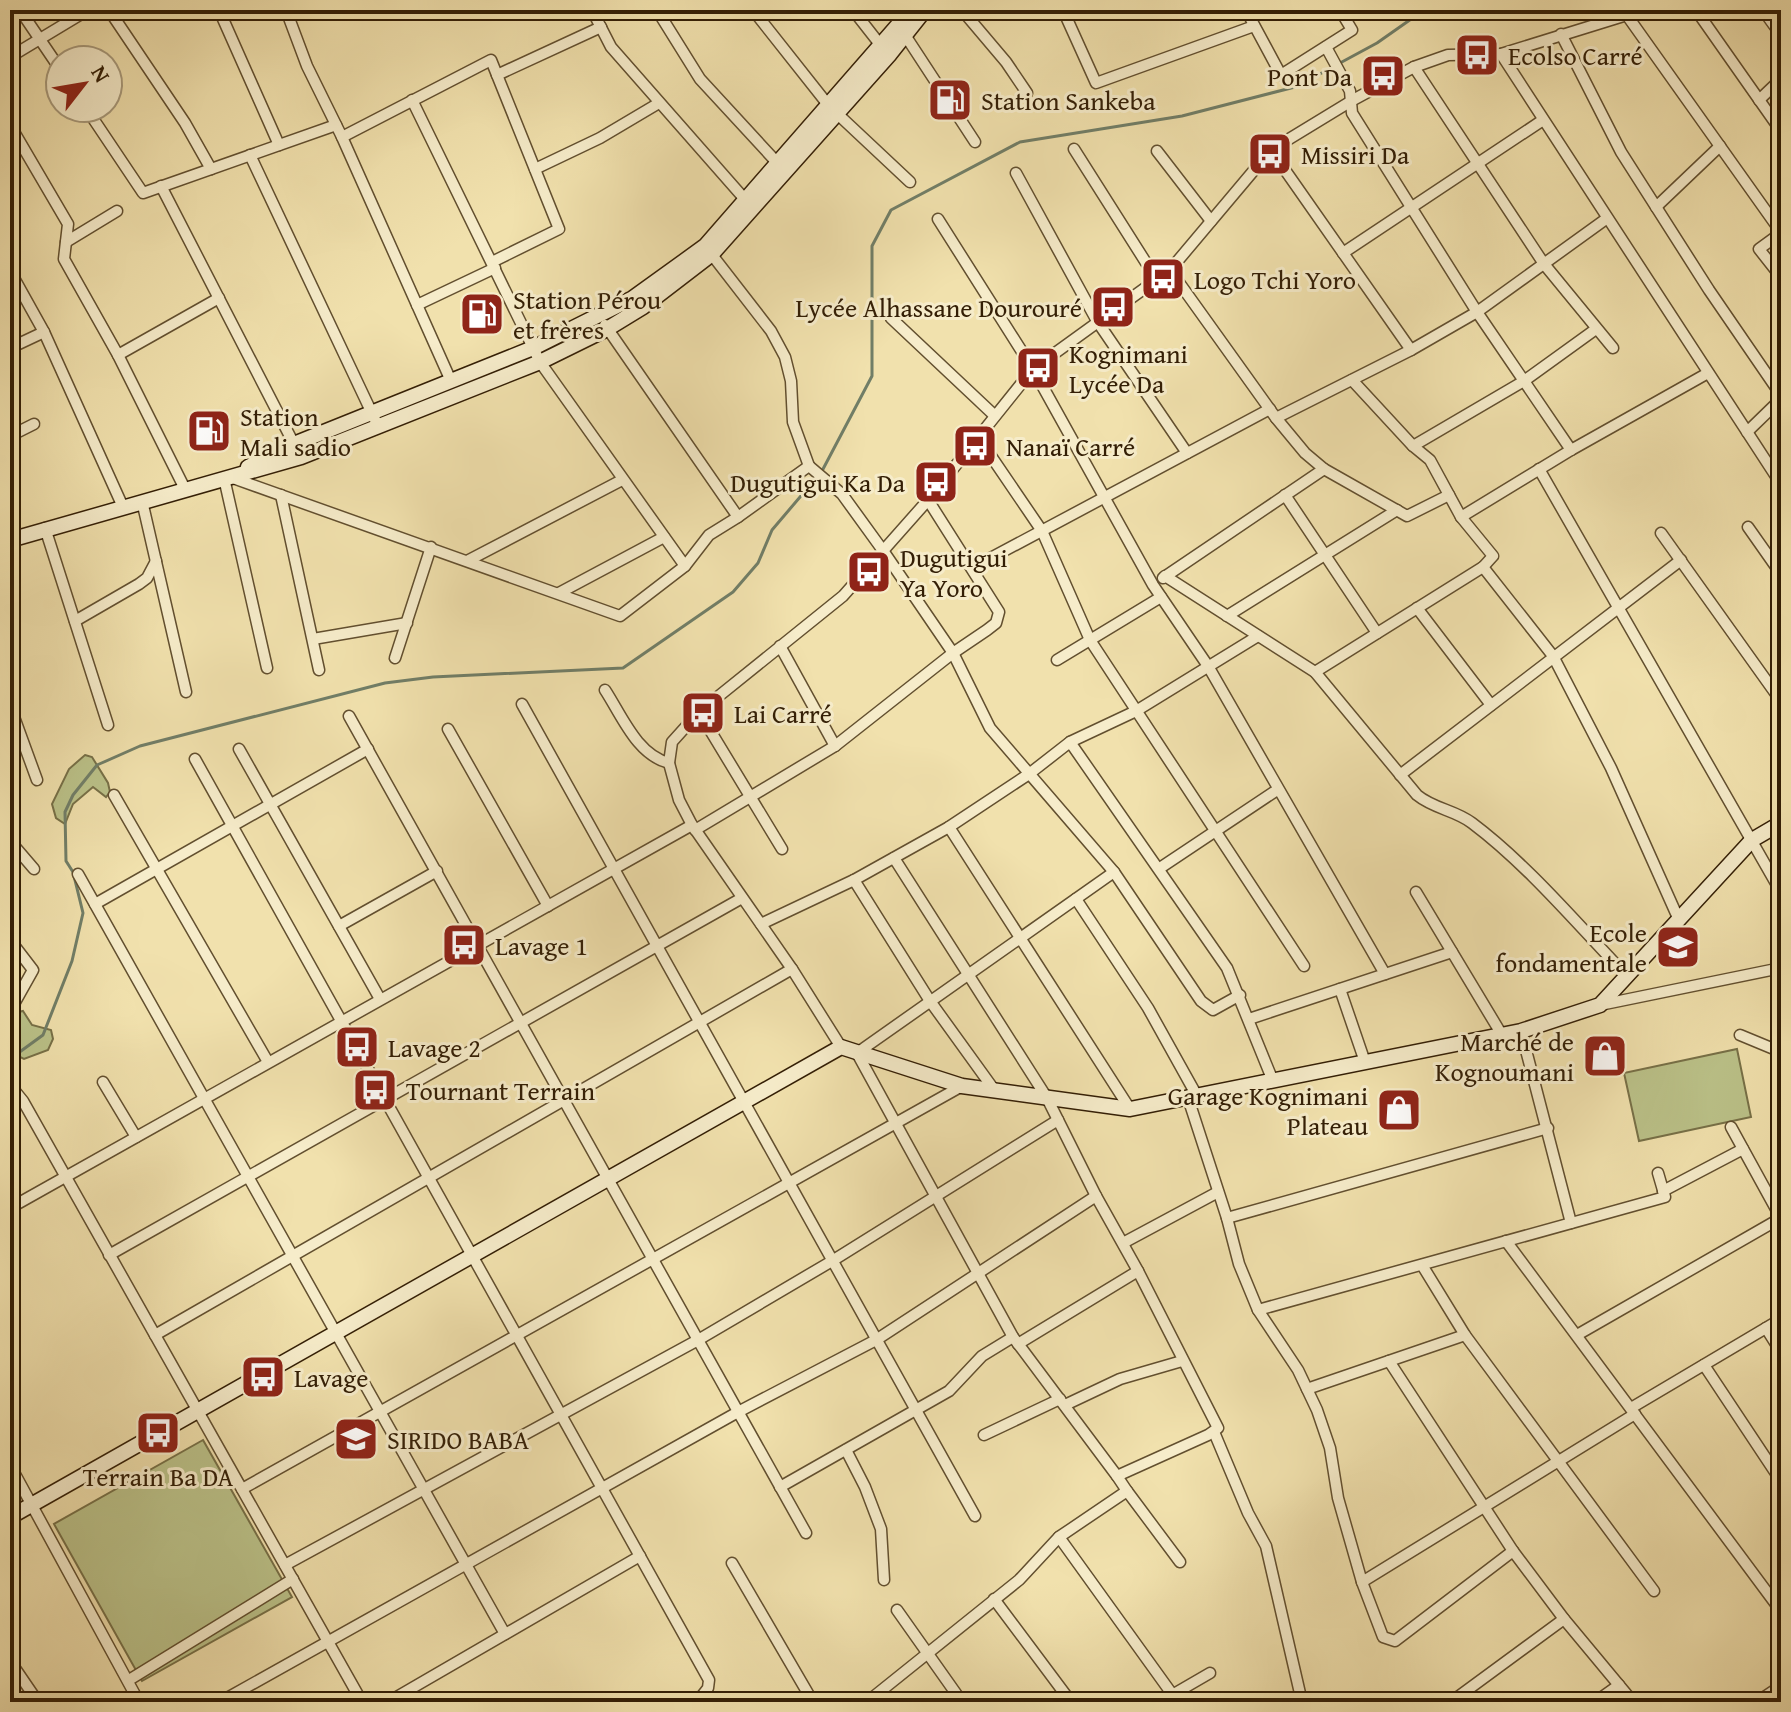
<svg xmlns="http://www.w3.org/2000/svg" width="1791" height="1712" font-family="'Gentium Book Plus',serif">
<rect width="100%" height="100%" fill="#f1e1ad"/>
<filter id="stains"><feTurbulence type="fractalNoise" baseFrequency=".0025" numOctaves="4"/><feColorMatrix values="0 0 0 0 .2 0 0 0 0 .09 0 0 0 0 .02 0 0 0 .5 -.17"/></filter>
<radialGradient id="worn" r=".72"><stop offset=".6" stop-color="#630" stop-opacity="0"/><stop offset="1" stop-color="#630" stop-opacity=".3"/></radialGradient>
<g fill="#bbc289" stroke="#777047" stroke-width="2">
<path d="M85 755 92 757 108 783 110 792 106 797 93 787 73 804 65 824 56 818 52 804 69 769Z"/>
<path d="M23 1011 32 1025 51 1030 53 1039 48 1050 24 1059 14 1054 11 1038 14 1013Z"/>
<path d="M1737 1049 1751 1117 1639 1141 1624 1073Z"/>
<path d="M203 1440 292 1597 142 1681 54 1524Z"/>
</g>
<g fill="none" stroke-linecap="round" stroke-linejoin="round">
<g stroke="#717e67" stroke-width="3">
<path d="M1340 63 1377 43 1424 10"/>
<path d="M822 471 872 376V246L891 210 1020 142 1182 116 1295 87 1333 67"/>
<path d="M10 1059 43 1035 72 961 83 913 73 872 66 861 65 812 73 795 97 765 140 746 385 683 433 677 623 668 733 592 758 563 772 530 817 477"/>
</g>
<g stroke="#624f2f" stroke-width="13">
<g id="street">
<path d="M20 10 60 69"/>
<path d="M109 10 185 123 211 169"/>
<path d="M219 10 279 145"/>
<path d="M286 10 307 66 342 137 451 381"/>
<path d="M592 10 611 47 749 204"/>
<path d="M657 10 700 79 782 168"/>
<path d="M753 10 829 106 910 182"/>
<path d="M853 10 882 47"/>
<path d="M962 10 1006 62 1027 93"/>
<path d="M1063 10 1096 83 1254 26"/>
<path d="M1246 10 1281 75 1352 30 1340 10"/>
<path d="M1696 10 1781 131"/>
<path d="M1763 10 1781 35"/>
<path d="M1626 14 1781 232"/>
<path d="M1561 34 1621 152 1709 290 1781 395"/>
<path d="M905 35 975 142"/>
<path d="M1326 47 1350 91 1352 113 1477 312 1571 450"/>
<path d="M1501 54 1781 484"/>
<path d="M10 57 88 10"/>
<path d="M1414 67 1544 264 1613 348"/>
<path d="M497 75 601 27"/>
<path d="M412 100 540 362 685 566"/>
<path d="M1759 100 1781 79"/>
<path d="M86 108 143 193 336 125"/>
<path d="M10 125 68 224 64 259 118 355 185 489"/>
<path d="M342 137 491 60 559 229 492 262"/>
<path d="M1074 149 1157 280"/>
<path d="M1271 150 1411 350"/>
<path d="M1157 151 1211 221"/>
<path d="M250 155 378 426"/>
<path d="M535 169 600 138 659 103"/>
<path d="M1016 173 1097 321 1187 453"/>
<path d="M161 186 296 448"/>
<path d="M1656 207 1720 146"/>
<path d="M938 219 1033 369 1153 585 1208 666 1385 974"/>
<path d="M1781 233 1759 249 1781 277"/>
<path d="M66 242 117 211"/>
<path d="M1343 253 1543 120"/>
<path d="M1170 270 1276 418 1305 453 1324 469 1407 516 1449 495"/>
<path d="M10 271 44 332 123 507"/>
<path d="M417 305 495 268"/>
<path d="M891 318 994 415"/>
<path d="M605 325 738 517"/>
<path d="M10 348 44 332"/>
<path d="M118 355 219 298"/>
<path d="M1276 418 1411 350 1477 312 1606 219"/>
<path d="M1747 432 1781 399"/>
<path d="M10 436 34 424"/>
<path d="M978 437 1042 531 1090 640 1304 966"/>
<path d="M1413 446 1524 381 1596 329"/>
<path d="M809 466 842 494 884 552 953 653 990 728 1114 872 1201 1001 1213 1010 1240 995"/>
<path d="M1539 469 1781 892"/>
<path d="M230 477 620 616 685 566 709 535 738 517 809 466 793 422 791 381 785 357 771 331 709 251"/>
<path d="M224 478 267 668"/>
<path d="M281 495 319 670"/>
<path d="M1285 495 1377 633"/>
<path d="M142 501 186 692"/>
<path d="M1461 517 1571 450 1708 373"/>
<path d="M1748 527 1781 574"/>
<path d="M45 528 108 725"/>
<path d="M1661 533 1781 701"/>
<path d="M469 560 622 480"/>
<path d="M1483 567 1553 656 1611 768 1679 920"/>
<path d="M972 568 1270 409"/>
<path d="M1165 576 1315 672 1417 795C1434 809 1455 810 1472 823 1528 865 1578 925 1627 976"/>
<path d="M1163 578 1324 469"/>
<path d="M559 593 664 537"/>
<path d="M1417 608 1491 705"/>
<path d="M1227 616 1397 510"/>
<path d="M75 621 139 584 147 578 156 561"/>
<path d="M313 639 407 623"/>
<path d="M780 646 835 746"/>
<path d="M395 658 431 547"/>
<path d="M1057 660 1161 597"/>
<path d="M1315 672 1483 567 1493 556 1461 517 1430 460 1413 446 1352 380"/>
<path d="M605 690C622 716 637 755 669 763"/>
<path d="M522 704 975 1516"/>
<path d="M10 706 37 780"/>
<path d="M699 712 782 849"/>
<path d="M349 716 806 1533"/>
<path d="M448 729 548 906"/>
<path d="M1070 742 1227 968 1273 1081"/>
<path d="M239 749 380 999"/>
<path d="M195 759 709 1680 708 1688 697 1702"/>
<path d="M1400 775 1681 560"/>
<path d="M114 795 268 1062"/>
<path d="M949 827 1130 1109"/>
<path d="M695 830 835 746 953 653 987 630 996 623 999 612 928 500"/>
<path d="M10 841 34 869"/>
<path d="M1160 868 1277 790"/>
<path d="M1114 872 857 1053 1013 1337 1117 1476"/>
<path d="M78 874 505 1634"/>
<path d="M854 880 930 1001 995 1091"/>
<path d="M1416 892 1502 1035"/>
<path d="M1076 899 1148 1008 1197 1096"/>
<path d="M95 904 368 749"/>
<path d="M761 924 854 880 949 827 1029 774 1070 742 1136 711 1258 636"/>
<path d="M339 926 437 871"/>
<path d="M10 940 33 970 10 1011"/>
<path d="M1340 989 1365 1062"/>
<path d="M1600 1005 1781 968"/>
<path d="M1249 1019 1452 952"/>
<path d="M1521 1031 1571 1223"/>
<path d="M1740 1035 1781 1052"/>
<path d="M841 1047 792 969 692 825 679 800 669 763 672 742 699 712 843 596 928 500 1033 369 1170 270 1271 150 1353 100 1414 67 1448 55 1501 54 1643 10"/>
<path d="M103 1082 136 1137"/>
<path d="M10 1085 23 1101 362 1702"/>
<path d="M1188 1098 1227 1218 1239 1264 1258 1310 1298 1370 1317 1410 1330 1448 1338 1498 1362 1582 1383 1637 1395 1641 1513 1551"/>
<path d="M1731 1127 1781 1218"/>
<path d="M1663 1191 1743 1149"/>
<path d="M10 1208 692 825"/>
<path d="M1227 1218 1548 1128"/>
<path d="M1506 1241 1781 1611"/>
<path d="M1123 1243 1218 1192"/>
<path d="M109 1255 742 898"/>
<path d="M1422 1265 1465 1335 1654 1591"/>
<path d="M1258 1310 1665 1197 1658 1173"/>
<path d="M1766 1328 1781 1352"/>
<path d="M155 1335 792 969"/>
<path d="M1577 1335 1781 1218"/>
<path d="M1018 1344 1138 1271"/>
<path d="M1389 1361 1513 1551 1564 1619 1633 1702"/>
<path d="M1704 1365 1781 1481"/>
<path d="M1307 1389 1465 1335"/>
<path d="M1065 1405 1120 1379 1182 1361"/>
<path d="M1631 1408 1781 1319"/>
<path d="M1214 1432 1248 1513 1266 1546 1302 1702"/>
<path d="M984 1435 1060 1399"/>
<path d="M846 1450 865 1487 881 1529 884 1580"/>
<path d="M10 1465 139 1702"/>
<path d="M780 1487 949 1391 982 1356 1013 1337"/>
<path d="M242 1489 962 1086"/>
<path d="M1127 1491 1180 1562"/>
<path d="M1059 1537 1172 1694"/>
<path d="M732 1563 813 1702"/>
<path d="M285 1565 698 1340 832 1261 1058 1120"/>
<path d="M1362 1582 1635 1414"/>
<path d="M994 1599 1071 1702"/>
<path d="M897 1610 962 1702"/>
<path d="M10 1661 38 1702"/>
<path d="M129 1680 293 1579"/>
<path d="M220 1702 738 1412 876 1340 1096 1196"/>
<path d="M388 1702 640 1556"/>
<path d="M867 1702 1019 1580 1059 1537 1127 1491 1117 1476 1208 1435 1218 1428 1138 1271 1096 1196 1047 1098 894 858"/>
<path d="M1160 1702 1210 1673"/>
<path d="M1451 1702 1564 1619"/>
<path d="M1595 1702 1619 1685"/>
<path d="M1757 1702 1781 1686"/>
</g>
</g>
<g stroke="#331e05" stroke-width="17">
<g id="secondary">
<path d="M248 467 294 444 533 348 633 298 705 246 911 10"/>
<path d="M10 540 301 457 540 362 607 329 643 307 712 254 890 54 925 10"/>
<path d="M10 1517 841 1047 962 1086 1130 1109 1521 1031 1600 1005 1752 840 1781 823"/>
</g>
</g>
<use href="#street" stroke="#f6ecca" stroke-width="10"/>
<use href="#secondary" stroke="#f6ecca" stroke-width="14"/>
</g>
<defs>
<g id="bus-square" transform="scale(2.3)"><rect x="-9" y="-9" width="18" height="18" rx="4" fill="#8f2418" stroke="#f6ecca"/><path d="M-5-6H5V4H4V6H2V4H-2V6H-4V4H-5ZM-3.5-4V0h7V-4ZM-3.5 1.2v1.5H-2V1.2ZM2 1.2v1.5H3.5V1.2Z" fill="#fff"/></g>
<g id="fuel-square" transform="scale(2.3)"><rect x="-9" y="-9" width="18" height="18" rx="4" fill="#8f2418" stroke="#f6ecca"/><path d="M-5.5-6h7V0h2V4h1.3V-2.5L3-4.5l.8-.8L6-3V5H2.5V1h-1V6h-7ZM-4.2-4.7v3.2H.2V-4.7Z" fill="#fff"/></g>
<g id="school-square" transform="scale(2.3)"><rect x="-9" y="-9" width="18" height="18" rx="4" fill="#8f2418" stroke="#f6ecca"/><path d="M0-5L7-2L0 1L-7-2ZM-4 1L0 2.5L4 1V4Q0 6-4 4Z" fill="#fff"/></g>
<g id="shop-square" transform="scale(2.3)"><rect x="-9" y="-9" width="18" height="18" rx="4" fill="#8f2418" stroke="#f6ecca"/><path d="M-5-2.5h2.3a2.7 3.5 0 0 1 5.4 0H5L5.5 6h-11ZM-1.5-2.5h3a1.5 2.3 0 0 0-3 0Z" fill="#fff"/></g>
</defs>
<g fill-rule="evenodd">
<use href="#bus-square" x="1477" y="55"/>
<use href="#bus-square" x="1383" y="76"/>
<use href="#fuel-square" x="950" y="100"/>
<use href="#bus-square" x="1270" y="154"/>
<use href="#bus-square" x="1163" y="279"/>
<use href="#bus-square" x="1113" y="307"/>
<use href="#fuel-square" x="482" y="314"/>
<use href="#bus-square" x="1038" y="368"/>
<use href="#fuel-square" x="209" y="431"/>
<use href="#bus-square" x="975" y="446"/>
<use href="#bus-square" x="936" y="482"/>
<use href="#bus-square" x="869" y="572"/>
<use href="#bus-square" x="703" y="713"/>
<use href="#bus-square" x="464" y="945"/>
<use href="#school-square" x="1678" y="947"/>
<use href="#bus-square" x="357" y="1047"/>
<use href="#shop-square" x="1605" y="1056"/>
<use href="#bus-square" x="375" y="1090"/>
<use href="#shop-square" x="1399" y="1110"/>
<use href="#bus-square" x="263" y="1377"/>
<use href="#bus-square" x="158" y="1433"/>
<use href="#school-square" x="356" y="1439"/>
</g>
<g text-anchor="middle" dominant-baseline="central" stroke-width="6" stroke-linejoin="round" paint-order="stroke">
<g font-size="26" fill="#331e05" stroke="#f6ecca" text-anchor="start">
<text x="1508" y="55">Ecolso Carré</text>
<text x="1352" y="76" text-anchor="end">Pont Da</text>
<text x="981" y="100">Station Sankeba</text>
<text x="1301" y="154">Missiri Da</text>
<text x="1194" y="279">Logo Tchi Yoro</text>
<text x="513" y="299">Station Pérou<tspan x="513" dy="30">et frères</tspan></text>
<text x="1082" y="307" text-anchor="end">Lycée Alhassane Dourouré</text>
<text x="1069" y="353">Kognimani<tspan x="1069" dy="30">Lycée Da</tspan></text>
<text x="240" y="416">Station<tspan x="240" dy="30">Mali sadio</tspan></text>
<text x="1006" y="446">Nanaï Carré</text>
<text x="905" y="482" text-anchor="end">Dugutigui Ka Da</text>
<text x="900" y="557">Dugutigui<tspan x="900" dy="30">Ya Yoro</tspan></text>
<text x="734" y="713">Lai Carré</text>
<text x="1647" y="932" text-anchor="end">Ecole<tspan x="1647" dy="30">fondamentale</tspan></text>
<text x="495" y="945">Lavage 1</text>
<text x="1574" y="1041" text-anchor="end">Marché de<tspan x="1574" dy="30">Kognoumani</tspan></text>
<text x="388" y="1047">Lavage 2</text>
<text x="406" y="1090">Tournant Terrain</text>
<text x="1368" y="1095" text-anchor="end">Garage Kognimani<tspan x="1368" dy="30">Plateau</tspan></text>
<text x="294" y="1377">Lavage</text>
<text x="387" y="1439">SIRIDO BABA</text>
<text x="158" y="1476" text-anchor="middle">Terrain Ba DA</text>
</g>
</g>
<rect width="1791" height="1712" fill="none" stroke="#f1e1ad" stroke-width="40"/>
<rect x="12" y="12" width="1767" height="1688" fill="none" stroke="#331e05" stroke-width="4"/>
<rect x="20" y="20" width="1751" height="1672" fill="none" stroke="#331e05" stroke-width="2"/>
<g transform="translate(84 84) rotate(59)"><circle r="38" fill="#f6ecca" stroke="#a89a7b" stroke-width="2"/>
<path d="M0-6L14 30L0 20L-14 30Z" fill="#8f2418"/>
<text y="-12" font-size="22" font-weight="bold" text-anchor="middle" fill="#331e05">N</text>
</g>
<rect width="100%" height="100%" filter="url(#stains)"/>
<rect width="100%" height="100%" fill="url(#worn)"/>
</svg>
